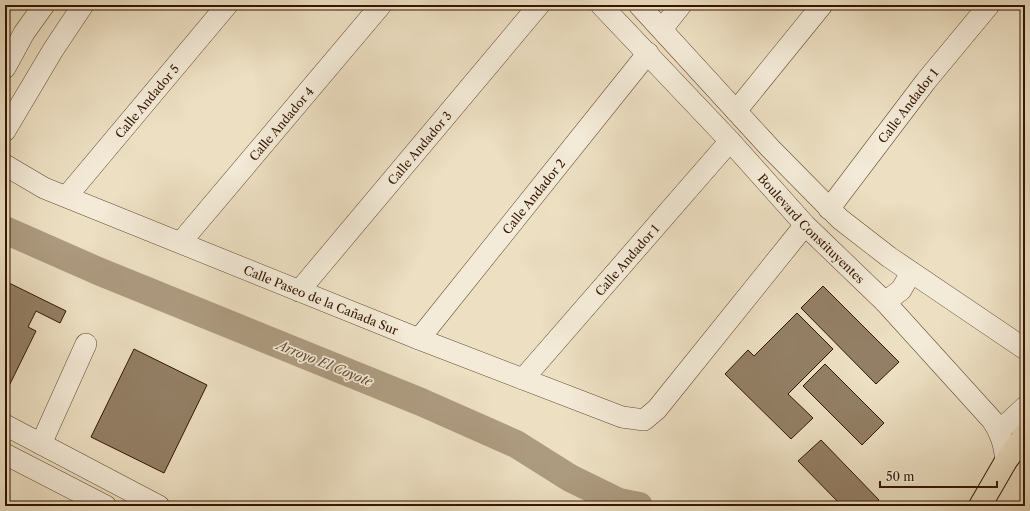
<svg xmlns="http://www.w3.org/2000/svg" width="1030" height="511" font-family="'Libre Caslon Text',serif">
<rect width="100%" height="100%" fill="#ecdfc2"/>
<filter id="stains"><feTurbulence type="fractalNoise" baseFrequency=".005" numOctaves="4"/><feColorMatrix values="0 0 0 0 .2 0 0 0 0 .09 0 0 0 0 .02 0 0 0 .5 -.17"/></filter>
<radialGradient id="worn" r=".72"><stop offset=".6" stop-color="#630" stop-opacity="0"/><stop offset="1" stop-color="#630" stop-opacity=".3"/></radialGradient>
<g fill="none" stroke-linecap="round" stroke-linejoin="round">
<path stroke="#ad9b80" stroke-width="28" d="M5 230 98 271 421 402 516 444 570 478 619 502 639 506"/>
</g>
<g fill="#937f65" stroke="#331600">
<path d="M5 281 66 311 60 323 36 311 28 327 36 331 7 390 5 388Z"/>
<path d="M823 286 899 362 876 384 801 308Z"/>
<path d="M797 313 833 349 788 394 813 418 791 439 725 374 748 350 754 356Z"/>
<path d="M134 349 207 385 164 473 91 437Z"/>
<path d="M825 364 884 423 862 445 803 386Z"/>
<path d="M821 440 879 500 873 506H842L798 461Z"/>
</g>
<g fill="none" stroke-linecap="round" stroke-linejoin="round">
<g stroke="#614830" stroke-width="22">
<g id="minor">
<path id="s1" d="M601 5 730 141 805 225 885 302 992 420C1001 433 1004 444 1006 461"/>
<path d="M639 5 770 148 840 219 889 257 1025 349"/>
<path d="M662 29 681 5"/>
<path d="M5 68 24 33 44 5"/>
<path d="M736 111 822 5"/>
<path d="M5 131 53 50 83 5"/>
<path id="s2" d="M5 165 44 188 419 339 622 417 644 420 657 409 805 225"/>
<path id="s3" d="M67 196 227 5"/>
<path id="s4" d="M829 209 926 81 989 5"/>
<path id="s5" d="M181 242 381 5"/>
<path id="s6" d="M299 291 539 5"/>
<path d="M885 302 901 290 911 273"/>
<path id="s7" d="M419 339 648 53"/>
<path id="s8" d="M523 379 730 141"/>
<path d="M5 425 159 506"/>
<path d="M999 431 1025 407"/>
<path d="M41 444 86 344"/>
<path d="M5 454 106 506"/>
</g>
</g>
<g stroke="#331600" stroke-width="24">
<path id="major" d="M980 506 1006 461 1025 434"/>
</g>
<use href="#minor" stroke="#f3ead7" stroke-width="21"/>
<use href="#major" stroke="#ecdfc2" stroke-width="22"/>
</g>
<g text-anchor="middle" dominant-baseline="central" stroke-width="3.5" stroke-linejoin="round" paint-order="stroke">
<g font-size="12" fill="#331600" stroke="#f3ead7">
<text stroke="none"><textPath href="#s3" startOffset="124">Calle Andador 5</textPath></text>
<text stroke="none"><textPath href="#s4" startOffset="130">Calle Andador 1</textPath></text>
<text stroke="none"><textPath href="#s5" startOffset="155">Calle Andador 4</textPath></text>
<text stroke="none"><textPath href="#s6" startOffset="187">Calle Andador 3</textPath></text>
<text stroke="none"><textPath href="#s7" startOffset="183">Calle Andador 2</textPath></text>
<text stroke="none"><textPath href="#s1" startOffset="307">Boulevard Constituyentes</textPath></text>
<text stroke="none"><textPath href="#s8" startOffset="158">Calle Andador 1</textPath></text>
<text stroke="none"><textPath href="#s2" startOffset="344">Calle Paseo de la Cañada Sur</textPath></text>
</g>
<g font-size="13" font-style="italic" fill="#644b33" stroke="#f3ead7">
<text transform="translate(325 363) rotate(22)">Arroyo El Coyote</text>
</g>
</g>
<rect width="1030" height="511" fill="none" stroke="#ecdfc2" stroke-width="20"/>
<rect x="6" y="6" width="1018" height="499" fill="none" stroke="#331600" stroke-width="2"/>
<rect x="10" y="10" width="1010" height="491" fill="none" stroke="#331600"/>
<path d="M880 481v6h117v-6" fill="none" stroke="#331600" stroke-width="2"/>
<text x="886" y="481" font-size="12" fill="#331600" stroke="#f3ead7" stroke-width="3" paint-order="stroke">50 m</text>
<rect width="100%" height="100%" filter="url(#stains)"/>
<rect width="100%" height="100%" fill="url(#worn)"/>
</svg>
